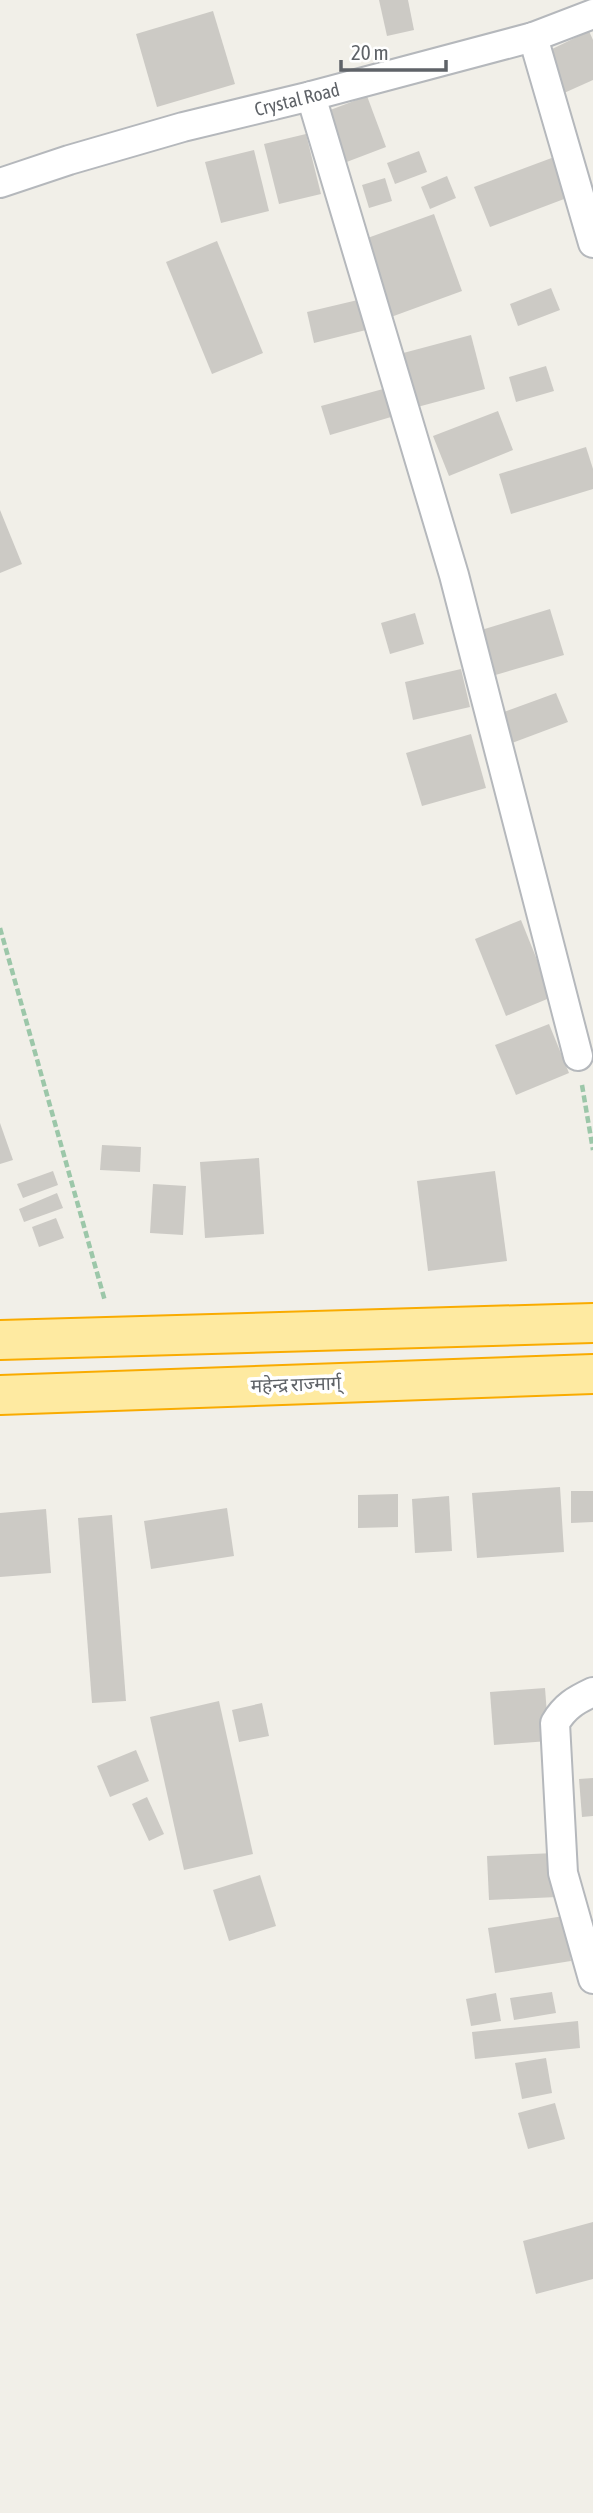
<svg xmlns="http://www.w3.org/2000/svg" width="593" height="2513" font-family="'Asap Condensed','Noto Sans Devanagari',sans-serif">
<rect width="100%" height="100%" fill="#f1efe8"/>
<g fill="#cccac5">
<path d="M379 0H408L414 30 387 36Z"/>
<path d="M213 11 235 84 157 107 136 34Z"/>
<path d="M589 31 593 40V80L564 93 546 52Z"/>
<path d="M367 96 386 147 344 163 325 112Z"/>
<path d="M306 134 321 194 279 204 264 144Z"/>
<path d="M254 150 269 211 221 223 205 162Z"/>
<path d="M419 151 427 172 395 184 387 163Z"/>
<path d="M557 156 572 196 490 227 474 187Z"/>
<path d="M447 176 456 198 430 209 421 187Z"/>
<path d="M385 178 392 201 369 208 362 185Z"/>
<path d="M434 214 462 291 391 317 362 240Z"/>
<path d="M217 241 263 353 212 374 166 262Z"/>
<path d="M551 288 560 310 518 326 510 304Z"/>
<path d="M362 299 370 329 314 343 307 312Z"/>
<path d="M471 335 485 389 406 410 392 356Z"/>
<path d="M546 366 554 391 516 402 509 377Z"/>
<path d="M383 389 391 417 330 435 321 406Z"/>
<path d="M498 411 513 450 449 476 433 436Z"/>
<path d="M586 447 593 469V489L511 514 499 474Z"/>
<path d="M0 510 22 564 0 573Z"/>
<path d="M550 609 564 655 492 676 478 631Z"/>
<path d="M415 613 424 644 390 654 381 623Z"/>
<path d="M461 669 470 707 413 720 405 682Z"/>
<path d="M556 693 568 722 507 745 496 715Z"/>
<path d="M471 734 486 788 422 806 406 753Z"/>
<path d="M521 920 552 997 506 1016 475 939Z"/>
<path d="M549 1024 569 1073 516 1095 495 1045Z"/>
<path d="M0 1123 13 1160 0 1164Z"/>
<path d="M102 1145 141 1147 140 1172 100 1170Z"/>
<path d="M259 1158 264 1234 205 1238 200 1162Z"/>
<path d="M53 1171 58 1185 23 1198 17 1184Z"/>
<path d="M495 1171 507 1261 428 1271 417 1181Z"/>
<path d="M153 1184 186 1186 183 1235 150 1233Z"/>
<path d="M57 1193 63 1208 24 1222 19 1209Z"/>
<path d="M56 1218 64 1238 39 1247 32 1227Z"/>
<path d="M560 1487 564 1552 477 1558 472 1493Z"/>
<path d="M571 1491H593V1522L571 1523Z"/>
<path d="M398 1494V1527L358 1528V1495Z"/>
<path d="M449 1496 452 1551 415 1553 412 1499Z"/>
<path d="M227 1508 234 1556 151 1569 144 1521Z"/>
<path d="M46 1509 51 1573 0 1577V1513Z"/>
<path d="M112 1515 126 1701 92 1703 78 1518Z"/>
<path d="M545 1688 549 1741 494 1745 490 1692Z"/>
<path d="M219 1701 253 1854 184 1870 150 1717Z"/>
<path d="M262 1703 269 1736 239 1742 232 1710Z"/>
<path d="M136 1750 149 1781 110 1797 97 1766Z"/>
<path d="M593 1778V1816L582 1817 579 1779Z"/>
<path d="M147 1797 164 1834 149 1841 132 1804Z"/>
<path d="M555 1853 557 1897 489 1900 487 1856Z"/>
<path d="M260 1875 276 1926 229 1941 213 1890Z"/>
<path d="M564 1916 571 1961 495 1973 488 1928Z"/>
<path d="M552 1992 556 2013 514 2020 510 1998Z"/>
<path d="M496 1993 501 2021 471 2026 466 1999Z"/>
<path d="M578 2021 580 2048 475 2059 472 2032Z"/>
<path d="M546 2058 552 2093 522 2099 515 2063Z"/>
<path d="M555 2103 565 2139 528 2149 518 2113Z"/>
<path d="M593 2222V2279L536 2294 523 2241Z"/>
</g>
<g fill="none" stroke-linecap="round" stroke-linejoin="round">
<g stroke="#b5b8bc" stroke-width="32">
<g id="minor">
<path d="M533 37 593 243"/>
<path d="M311 96 454 575 578 1056"/>
<path d="M0 183 69 160 183 127 311 96 533 37 593 14"/>
<path d="M593 1692C576 1700 565 1706 555 1723L563 1873 593 1979"/>
</g>
</g>
<g stroke="#f9ab00" stroke-width="42">
<g id="trunk">
<path d="M0 1340 593 1323"/>
<path d="M0 1395 593 1374"/>
</g>
</g>
<g stroke="#9cc7a9" stroke-width="4.5" stroke-dasharray="7 3.5" stroke-linecap="butt">
<path d="M0 928 105 1301"/>
<path d="M582 1085 593 1150"/>
</g>
<use href="#minor" stroke="#fff" stroke-width="28"/>
<use href="#trunk" stroke="#feeaa1" stroke-width="38"/>
</g>
<g text-anchor="middle" dominant-baseline="central" stroke-width="7" stroke-linejoin="round" paint-order="stroke">
<g font-size="19" fill="#5f6368" stroke="#fff">
<text transform="translate(297 99) rotate(-14)">Crystal Road</text>
<text transform="translate(296 1384) rotate(-2)">महेन्द्र राज्मार्ग्</text>
</g>
</g>
<path d="M341 60v10h105v-10" fill="none" stroke="#5f6368" stroke-width="3.5"/>
<text x="351" y="60" font-size="21" fill="#5f6368" stroke="#ffffff" stroke-width="5" paint-order="stroke">20 m</text>
</svg>
